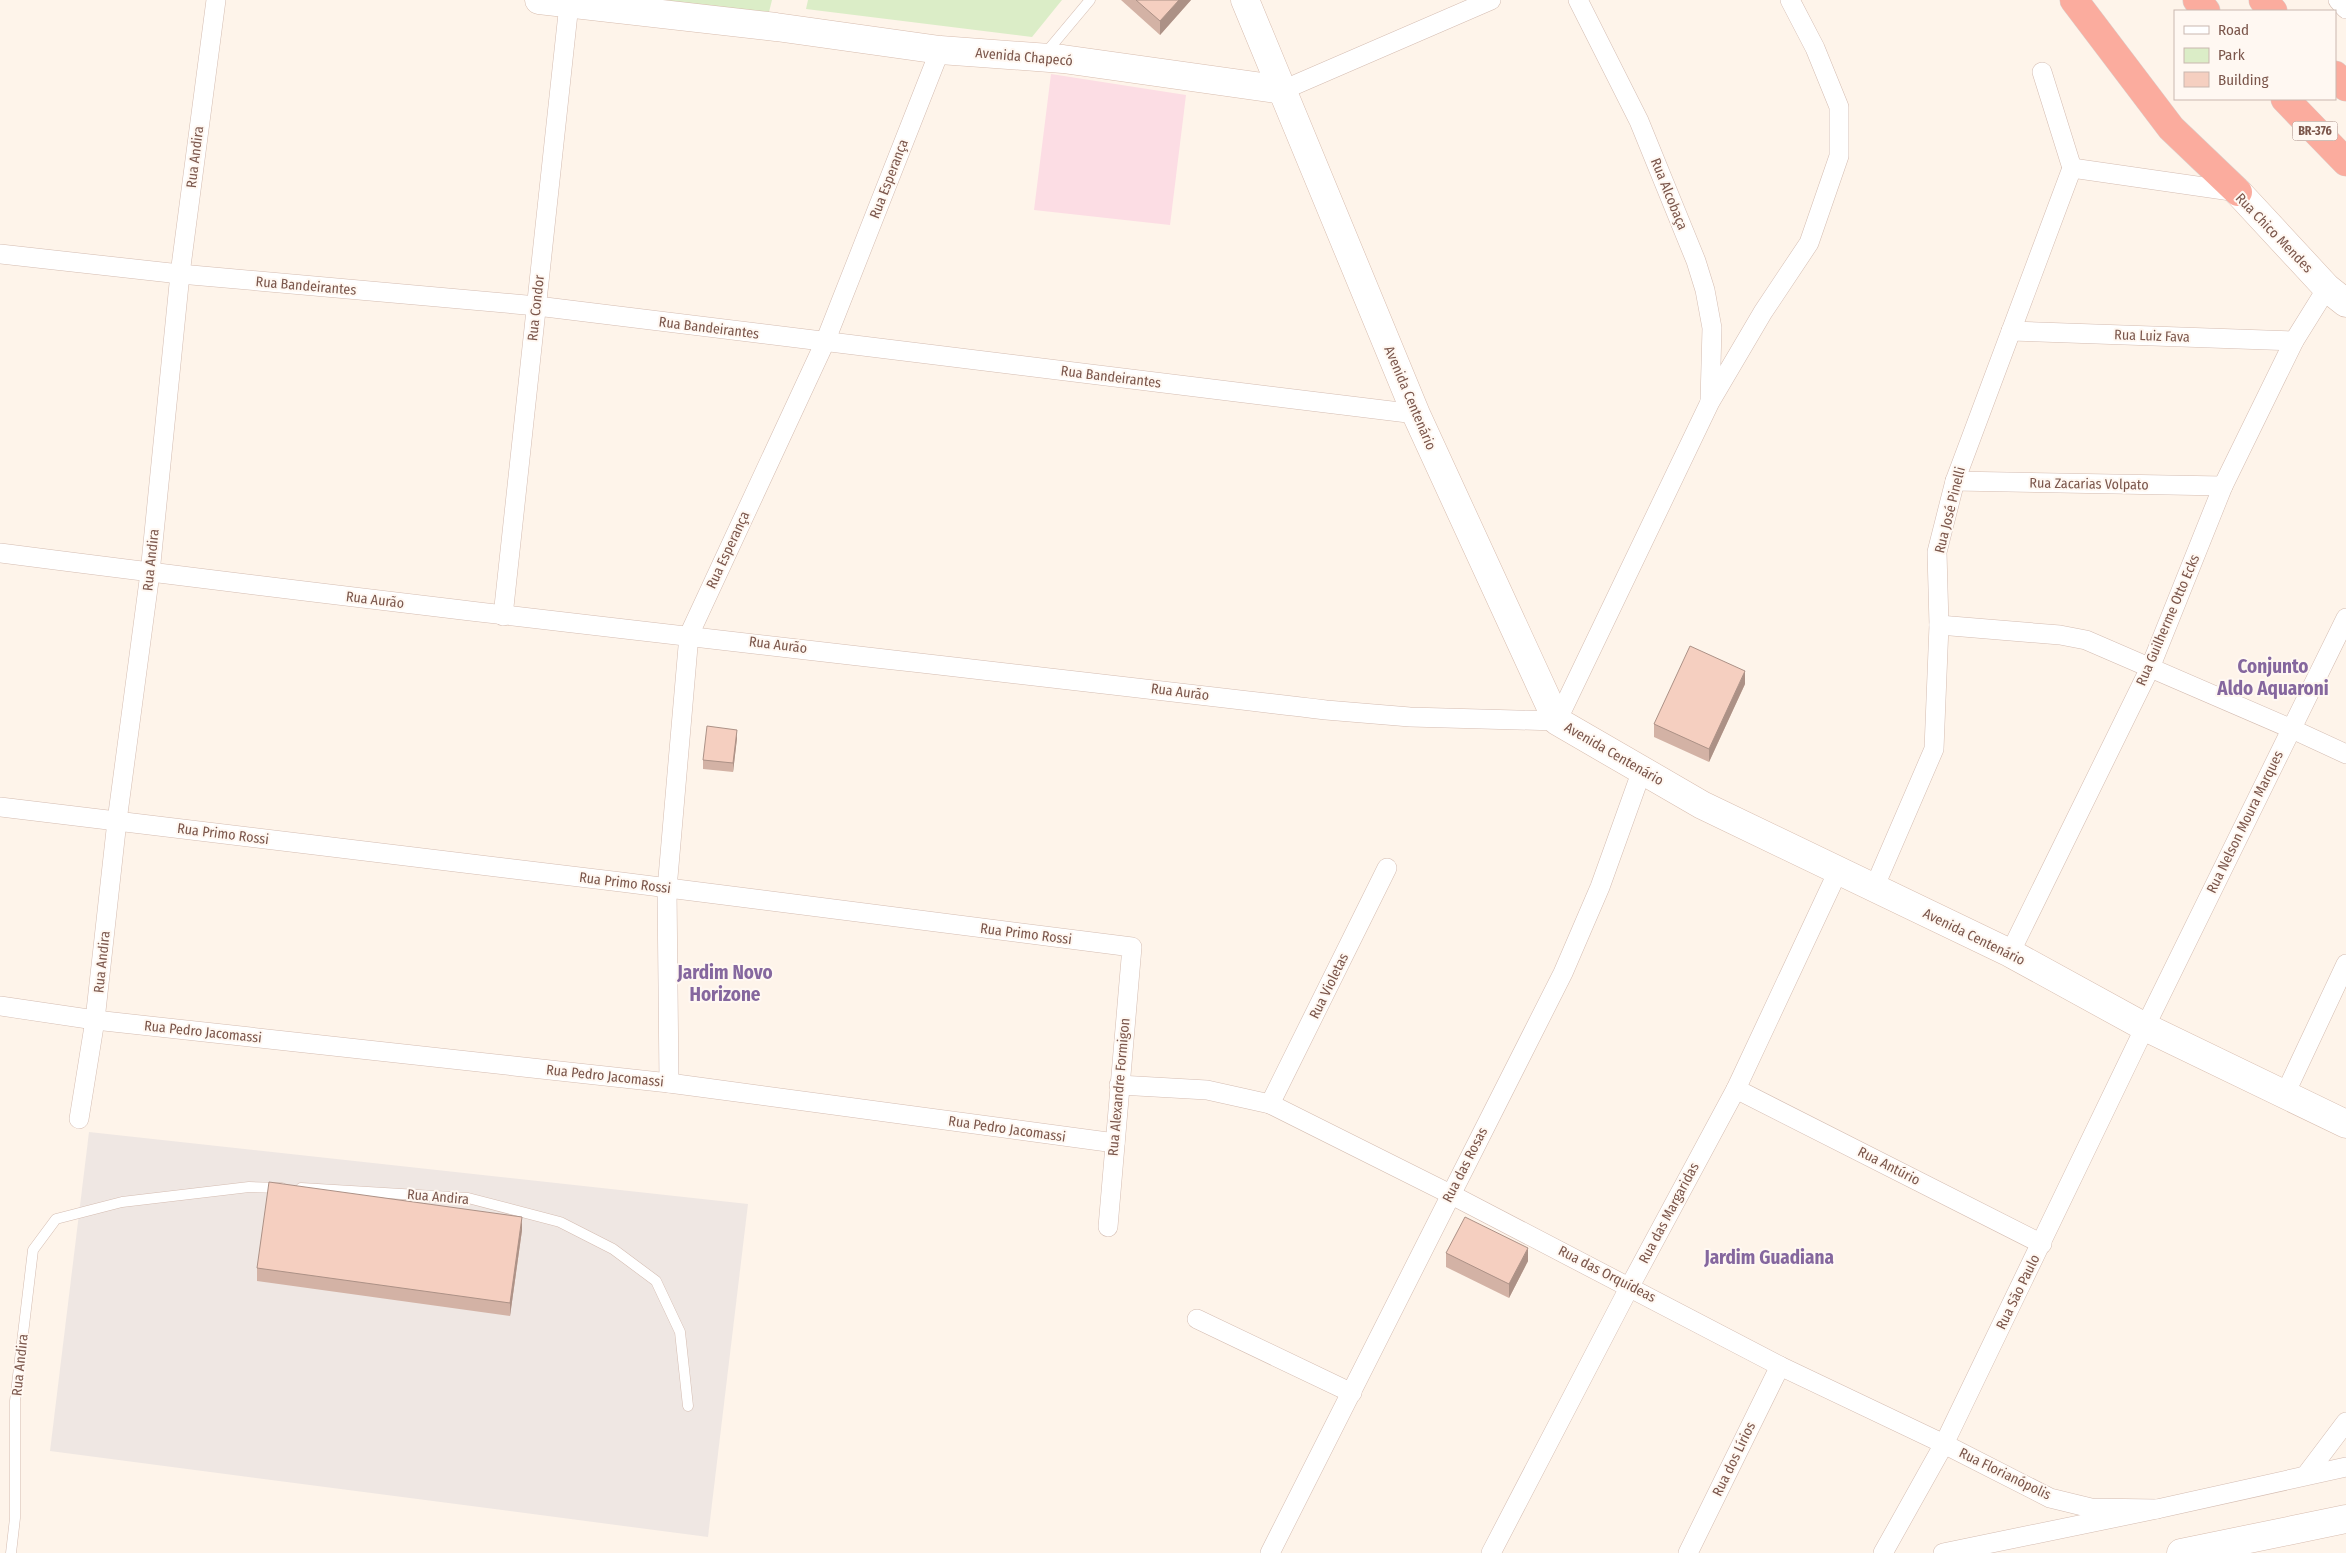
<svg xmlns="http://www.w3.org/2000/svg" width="2346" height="1553" font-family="'Fira Sans Condensed',sans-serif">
<rect width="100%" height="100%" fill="#fef4ea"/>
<path fill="#efe7e3" d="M89 1132 748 1204 708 1537 50 1451Z"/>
<path fill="#fcdde4" d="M1051 74 1186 95 1170 225 1034 210Z"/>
<g fill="#dbedc7">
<path d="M656 0H772L769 12Z"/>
<path d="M808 0H1062L1032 37 806 9Z"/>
</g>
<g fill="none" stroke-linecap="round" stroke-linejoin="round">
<g stroke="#d4bcb1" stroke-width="11">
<g id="lane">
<path d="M1044 55 1090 0"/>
<path d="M301 1188 468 1198 560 1222 613 1249 656 1281 680 1332 688 1406"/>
<path d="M11 1553 15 1518V1401L33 1250 56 1219 122 1202 249 1187 282 1188"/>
</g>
</g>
<g stroke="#d4bcb1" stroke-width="20">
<g id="street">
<path d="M1578 0 1639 121 1696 261 1705 290 1712 328 1710 401"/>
<path d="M2338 0 2346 9"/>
<path d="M2042 72 2072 168"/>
<path d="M1283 90 1491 0"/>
<path d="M2072 168 2238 192"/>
<path d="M0 254 180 274 537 306 1416 414"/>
<path d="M2011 331 2294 341"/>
<path d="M1955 481 2223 486"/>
<path d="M0 553C441 610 884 658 1326 710L1410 717 1557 721 1710 402 1763 312 1809 243 1839 156V107L1815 48 1790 0"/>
<path d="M503 616 569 4 568 0"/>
<path d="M1939 625 2060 635 2086 640 2292 729 2346 754"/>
<path d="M0 807 621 882 1132 947 1108 1227"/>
<path d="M1874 888 1934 749 1939 625 1937 552 1955 481 2072 168"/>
<path d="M2010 953 2150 668 2223 486 2294 341 2327 288"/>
<path d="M0 1006 95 1020 669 1083 1115 1143"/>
<path d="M669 1083 667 889 689 635 825 342 940 50"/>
<path d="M1119 1085 1207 1090 1270 1104 1450 1194 1780 1366 1944 1444 2050 1498 2091 1508 2157 1509"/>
<path d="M1736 1089 2042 1244"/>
<path d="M2285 1094 2346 964"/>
<path d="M1270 1104 1387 868"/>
<path d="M79 1119 95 1020 117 821 150 573 180 274 216 0"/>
<path d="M1197 1319 1352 1393"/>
<path d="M2306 1475 2346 1422"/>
<path d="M1270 1553 1563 973 1600 887 1642 770"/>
<path d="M1491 1553 1630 1286 1736 1089 1839 869"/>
<path d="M1688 1553 1780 1366"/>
<path d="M1883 1553 1944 1444 2145 1027 2346 618"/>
<path d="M1943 1553 2157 1509 2346 1467"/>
</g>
</g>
<g stroke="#d7bcae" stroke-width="29">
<g id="secondary">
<path d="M539 0 776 27 940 50 1063 59 1283 90"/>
<path d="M1245 0 1416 414 1557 721 1702 805 2010 953 2145 1027 2346 1124"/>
<path d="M2238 192 2327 288 2346 303"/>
<path d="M2181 1553 2346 1519"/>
</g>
</g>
<g stroke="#dad0cd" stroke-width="29">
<g id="highway">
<path d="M2074 0 2171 128 2238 192"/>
<path d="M2197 0 2206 11"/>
<path d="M2263 0 2273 11"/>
<path d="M2335 75 2346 87"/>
<path d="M2285 99 2346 162"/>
</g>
</g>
<use href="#lane" stroke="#fff" stroke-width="10"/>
<use href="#street" stroke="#fff" stroke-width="19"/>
<use href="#secondary" stroke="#fff" stroke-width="28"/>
<use href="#highway" stroke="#fbac9e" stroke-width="28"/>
</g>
<g fill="#d3b2a5">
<path d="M1121 0H1191L1160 35Z"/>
<path d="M1745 684 1709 762 1654 737V724Z"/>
<path d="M737 738 733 772 703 769V760Z"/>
<path d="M522 1230 510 1316 257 1281V1268Z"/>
<path d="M1446 1253 1528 1261 1509 1298 1446 1267Z"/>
</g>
<g fill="#ac9186">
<path d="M1179 0H1191L1160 35V21Z"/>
<path d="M1745 671V684L1709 762V749Z"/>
<path d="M737 730V738L733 772V763Z"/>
<path d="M522 1217V1230L510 1316V1303Z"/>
<path d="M1528 1248V1261L1509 1298V1284Z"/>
</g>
<g fill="#f5cfc0" stroke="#ac9186">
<path d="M1136 0H1179L1160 21Z"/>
<path d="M1690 646 1745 671 1709 749 1654 724Z"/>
<path d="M707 726 737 730 733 763 703 760Z"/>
<path d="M269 1182 522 1217 510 1303 257 1268Z"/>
<path d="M1465 1217 1528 1248 1509 1284 1446 1253Z"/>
</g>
<g text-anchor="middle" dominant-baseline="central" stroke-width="4" stroke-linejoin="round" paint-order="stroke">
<rect fill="#fff8f2" stroke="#a3877d" stroke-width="1" x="2292.5" y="121.5" width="45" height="19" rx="4"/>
<g font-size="12" font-weight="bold" fill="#7b564b">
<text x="2315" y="131">BR-376</text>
</g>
<g font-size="14" fill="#7b564b" stroke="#fff8f2">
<text transform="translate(1024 57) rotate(5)">Avenida Chapecó</text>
<text transform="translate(195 157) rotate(-83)">Rua Andira</text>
<text transform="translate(889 179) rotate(-69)">Rua Esperança</text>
<text transform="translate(1669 194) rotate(68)">Rua Alcobaça</text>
<text transform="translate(2274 233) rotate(46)">Rua Chico Mendes</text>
<text transform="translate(306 286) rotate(5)">Rua Bandeirantes</text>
<text transform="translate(536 308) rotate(-84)">Rua Condor</text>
<text transform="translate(709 328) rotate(7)">Rua Bandeirantes</text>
<text transform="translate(2152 336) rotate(2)">Rua Luiz Fava</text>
<text transform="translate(1111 377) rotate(7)">Rua Bandeirantes</text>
<text transform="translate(1410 398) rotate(67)">Avenida Centenário</text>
<text transform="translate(2089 484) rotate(1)">Rua Zacarias Volpato</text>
<text transform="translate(1950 510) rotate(-76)">Rua José Pinelli</text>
<text transform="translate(728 550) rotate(-65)">Rua Esperança</text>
<text transform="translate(151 560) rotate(-84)">Rua Andira</text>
<text transform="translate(375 600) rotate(7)">Rua Aurão</text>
<text transform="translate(2168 620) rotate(-67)">Rua Guilherme Otto Ecks</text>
<text transform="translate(778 645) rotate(7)">Rua Aurão</text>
<text transform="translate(1180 692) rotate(7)">Rua Aurão</text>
<text transform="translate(1614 754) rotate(30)">Avenida Centenário</text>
<text transform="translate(2245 822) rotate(-64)">Rua Nelson Moura Marques</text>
<text transform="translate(223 834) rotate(7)">Rua Primo Rossi</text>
<text transform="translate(625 883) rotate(7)">Rua Primo Rossi</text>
<text transform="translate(1026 934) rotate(7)">Rua Primo Rossi</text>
<text transform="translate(1974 937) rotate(26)">Avenida Centenário</text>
<text transform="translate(102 962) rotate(-84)">Rua Andira</text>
<text transform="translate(1329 986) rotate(-64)">Rua Violetas</text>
<text transform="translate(203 1032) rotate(6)">Rua Pedro Jacomassi</text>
<text transform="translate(605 1076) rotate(6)">Rua Pedro Jacomassi</text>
<text transform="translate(1119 1087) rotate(-85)">Rua Alexandre Formigon</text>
<text transform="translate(1007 1129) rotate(8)">Rua Pedro Jacomassi</text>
<text transform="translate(1465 1165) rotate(-63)">Rua das Rosas</text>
<text transform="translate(1889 1166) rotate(27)">Rua Antúrio</text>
<text transform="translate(438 1197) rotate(5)">Rua Andira</text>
<text transform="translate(1669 1213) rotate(-62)">Rua das Margaridas</text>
<text transform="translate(1607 1274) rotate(27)">Rua das Orquídeas</text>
<text transform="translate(2018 1292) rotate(-64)">Rua São Paulo</text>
<text transform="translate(20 1365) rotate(-84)">Rua Andira</text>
<text transform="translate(1734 1459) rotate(-64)">Rua dos Lírios</text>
<text transform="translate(2005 1474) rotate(26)">Rua Florianópolis</text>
</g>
<g font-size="19" font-weight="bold" fill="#85679e" stroke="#fff8f2">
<text x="2273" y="666">Conjunto<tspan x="2273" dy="22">Aldo Aquaroni</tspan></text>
<text x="725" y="972">Jardim Novo<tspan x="725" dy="22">Horizone</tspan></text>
<text x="1769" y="1257">Jardim Guadiana</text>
</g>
</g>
<rect x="2174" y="10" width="162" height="90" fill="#fff8f2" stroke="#cab7af"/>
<rect x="2184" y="26" width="25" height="8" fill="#ffffff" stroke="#cab7af"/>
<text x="2218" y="35" font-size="15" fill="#7b564b">Road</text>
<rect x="2184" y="48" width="25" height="15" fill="#dbedc7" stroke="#cab7af"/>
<text x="2218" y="60" font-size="15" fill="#7b564b">Park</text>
<rect x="2184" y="72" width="25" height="15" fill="#f5cfc0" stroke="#cab7af"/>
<text x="2218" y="85" font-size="15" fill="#7b564b">Building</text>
</svg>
